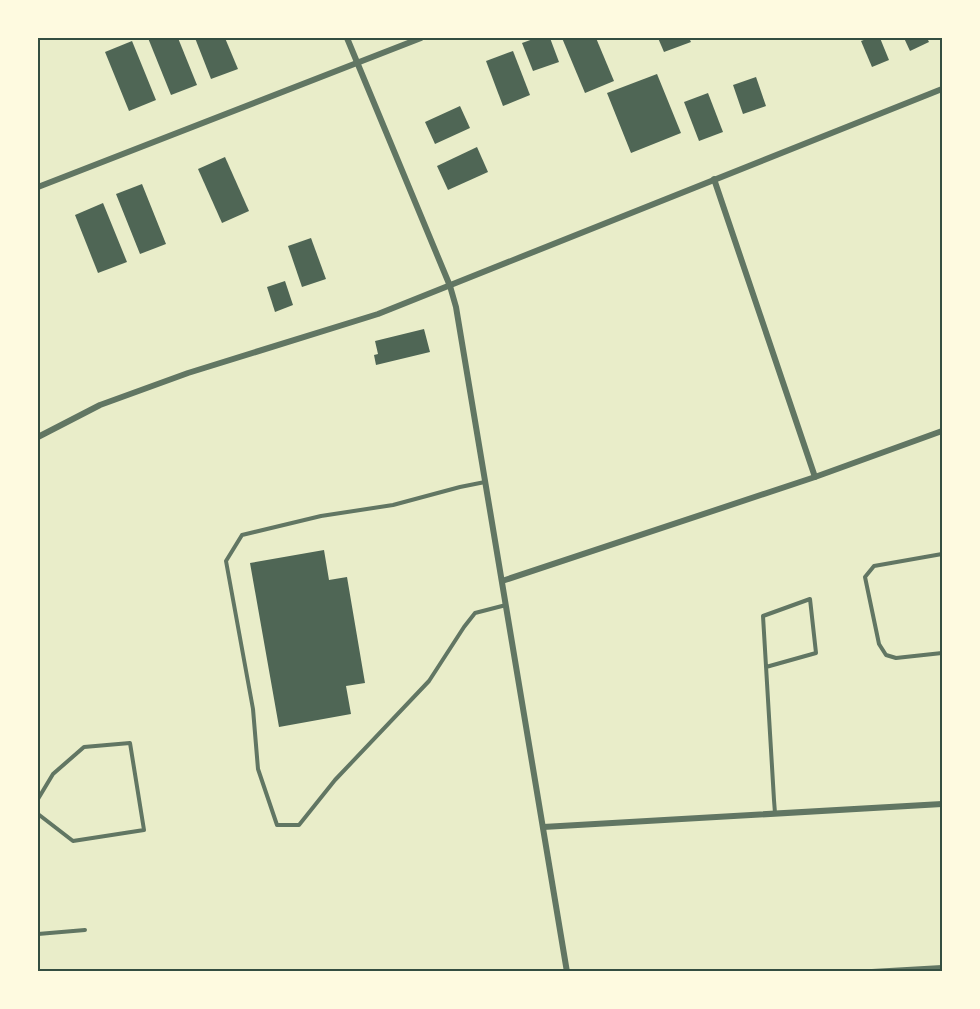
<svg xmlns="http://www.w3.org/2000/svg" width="980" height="1009" font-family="Georgia,serif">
<rect width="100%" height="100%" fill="#e9edc9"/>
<g fill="#4f6655">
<path d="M148 38H178L197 85 171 95Z"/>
<path d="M195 38H225L238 69 211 79Z"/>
<path d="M536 38H550L559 62 533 71 522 43Z"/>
<path d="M562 38H596L614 81 585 93Z"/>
<path d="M658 38H689L691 42 664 52Z"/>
<path d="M869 38H880L889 60 872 67 861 41Z"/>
<path d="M904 38H927L929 42 910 51Z"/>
<path d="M132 41 156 100 129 111 105 52Z"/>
<path d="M513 51 530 95 503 106 486 61Z"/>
<path d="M657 74 681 133 631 153 607 93Z"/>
<path d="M756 77 766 106 743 114 733 85Z"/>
<path d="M708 93 723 132 699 141 684 102Z"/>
<path d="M460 106 470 128 435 144 425 122Z"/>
<path d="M477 147 488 172 448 190 437 166Z"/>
<path d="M225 157 249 211 222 223 198 169Z"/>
<path d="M142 184 166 244 140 254 116 194Z"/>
<path d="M103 203 127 262 98 273 75 215Z"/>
<path d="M311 238 326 279 302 287 288 246Z"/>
<path d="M285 281 293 305 275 312 267 287Z"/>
<path d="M424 329 430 352 376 365 374 355 378 354 375 341Z"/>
<path d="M324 550 329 580 347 577 365 683 346 686 351 714 279 727 250 563Z"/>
</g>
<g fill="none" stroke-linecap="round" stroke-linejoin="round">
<g stroke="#617663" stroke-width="4">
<path d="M485 482 460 487 393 505 321 516 242 535 226 561 253 709 258 769 277 825H299L335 780 429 681 464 627 475 613 506 605"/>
<path d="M942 554 874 566 865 577 879 644 886 655 896 658 942 653"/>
<path d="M766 667 816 653 810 599 763 616 774 800 775 813"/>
<path d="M38 799 53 774 84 747 130 743 144 830 73 841 38 814"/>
<path d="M38 934 85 930"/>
</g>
<g stroke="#617663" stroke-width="6">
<path d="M347 38 450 286 456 307 567 972"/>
<path d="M714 179 815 477"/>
<path d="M38 187 421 38"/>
<path d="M38 437 100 405 188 373 378 314 942 89"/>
<path d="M502 581 815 477 942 431"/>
<path d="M543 827 942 804"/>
<path d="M872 972 942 968"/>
</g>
</g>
<rect width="980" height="1009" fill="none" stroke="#fefae0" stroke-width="78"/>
<rect x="39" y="39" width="902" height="931" fill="none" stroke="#344e41" stroke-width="2"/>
</svg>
